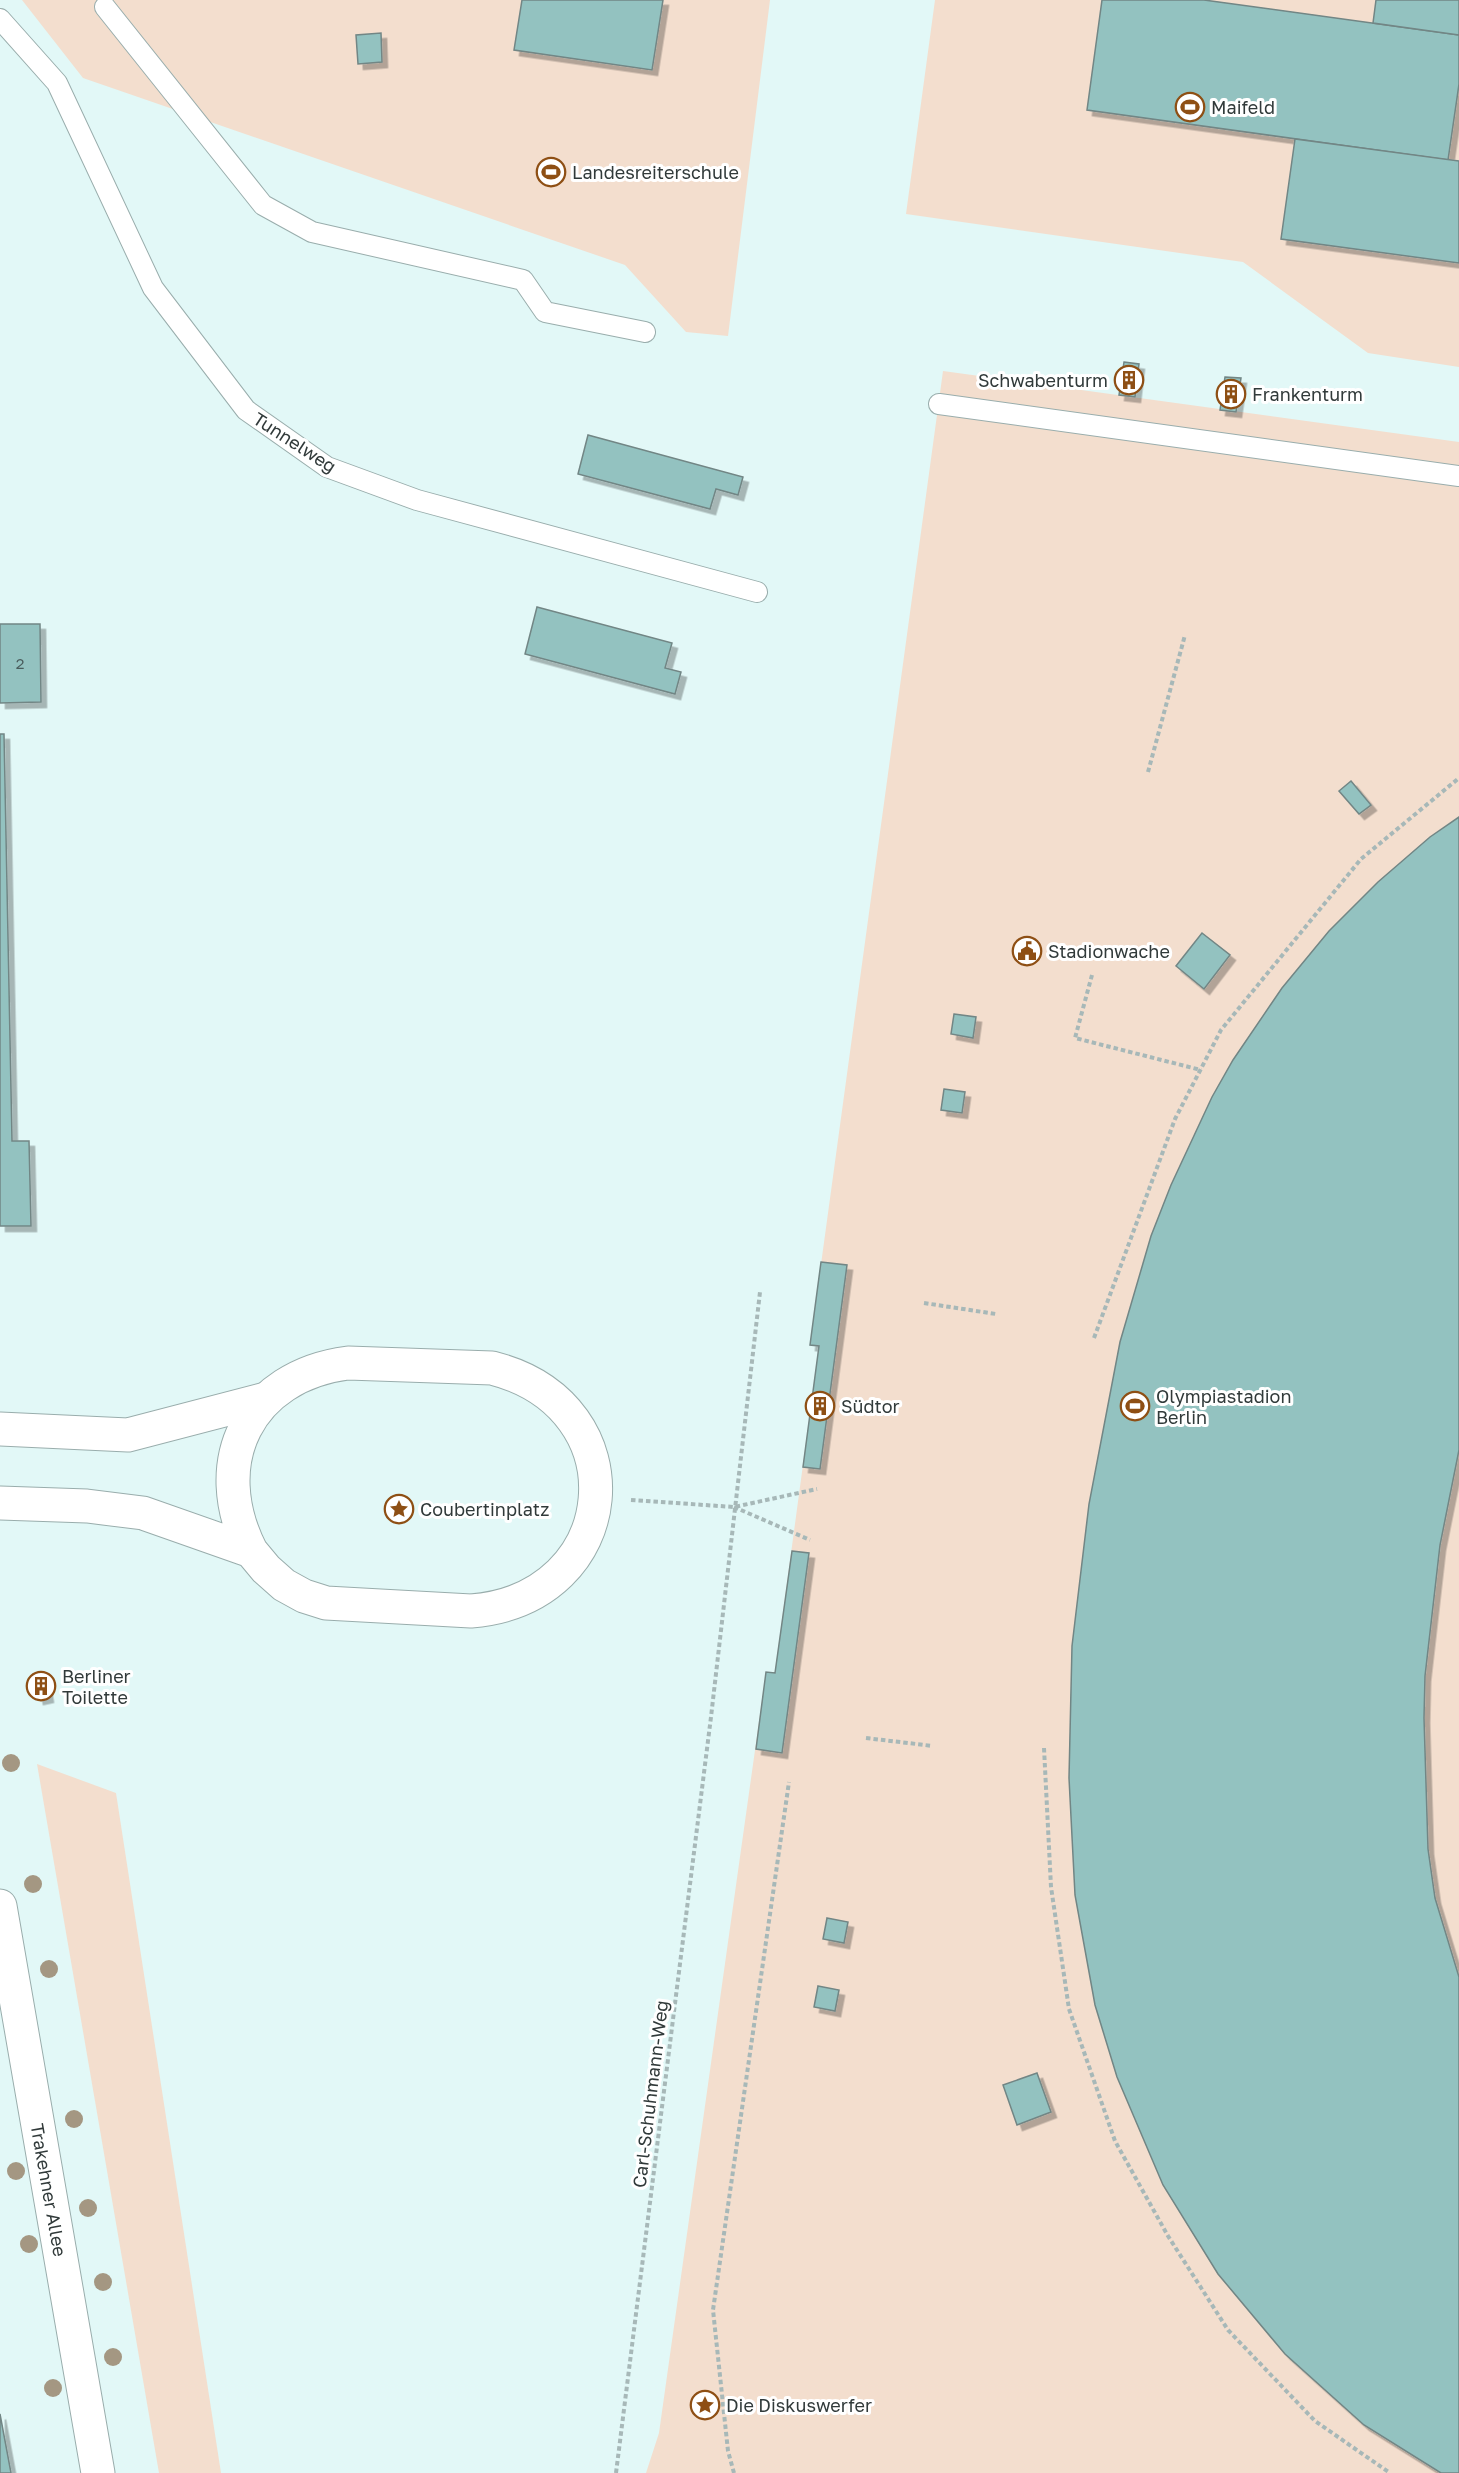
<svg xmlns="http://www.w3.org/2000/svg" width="1459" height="2473" font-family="'Golos Text',sans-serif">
<defs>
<filter id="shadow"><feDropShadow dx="5.5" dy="5.5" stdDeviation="0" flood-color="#0004"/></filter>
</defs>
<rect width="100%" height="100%" fill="#e2f8f7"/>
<g fill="#f3dece">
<path d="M22 0H770L728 336 686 332 625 265 83 78Z"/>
<path d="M935 0H1459V367L1368 353 1243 262 906 214Z"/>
<path d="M943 371 1459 442V2473H646L659 2433 766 1672H775L819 1346 810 1345Z"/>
<path d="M37 1764 116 1793 221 2473H159Z"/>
</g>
<g fill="#93c2c0" stroke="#728685" stroke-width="1.5" filter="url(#shadow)">
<path d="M522 0H663L652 70 514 50Z"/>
<path d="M1102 0H1204L1459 35V84L1448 160 1087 110Z"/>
<path d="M1376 0H1459V35L1373 23Z"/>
<path d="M381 33 382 62 358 64 356 35Z"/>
<path d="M1295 139 1459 161V263L1281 239Z"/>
<path d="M1124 362 1139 364 1135 397 1119 395Z"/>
<path d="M1225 377 1241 378 1236 412 1220 410Z"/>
<path d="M588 435 743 477 738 495 716 489 710 509 578 474Z"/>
<path d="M537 607 672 643 665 668 681 672 675 694 525 654Z"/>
<path d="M0 624H40L41 702 0 703Z"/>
<path d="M0 734H4L12 1141H29L31 1226H0Z"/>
<path d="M1351 781 1371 805 1359 814 1339 791Z"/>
<path d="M1459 817V1450L1440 1545 1425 1676 1424 1718 1428 1849 1435 1898 1459 1977V2473H1441L1364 2425 1285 2354 1218 2274 1163 2185 1117 2077 1095 2005 1075 1895 1069 1778 1072 1646 1089 1504 1120 1342 1151 1236 1171 1185 1212 1097 1233 1060 1282 988 1329 931 1378 882 1430 837Z"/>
<path d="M1202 933 1230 955 1204 989 1176 966Z"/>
<path d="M954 1014 976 1017 973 1038 951 1034Z"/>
<path d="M944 1089 965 1092 962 1113 941 1110Z"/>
<path d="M821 1262 847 1265 820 1469 803 1467 819 1346 810 1345Z"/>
<path d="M792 1551 809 1553 782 1753 756 1749 766 1672 775 1673Z"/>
<path d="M44 1673 48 1697 38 1699 33 1675Z"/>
<path d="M827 1918 848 1922 844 1943 823 1939Z"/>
<path d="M818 1986 839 1990 835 2011 814 2007Z"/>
<path d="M1037 2073 1051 2112 1017 2125 1003 2085Z"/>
<path d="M0 2414 11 2473H0Z"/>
</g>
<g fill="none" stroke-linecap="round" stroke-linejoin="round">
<g stroke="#99adac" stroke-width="22">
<g id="lane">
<path d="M105 7 263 205 312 232 523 280 545 312 645 332"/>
<path d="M0 19 57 83 153 288 246 410 327 467 417 500 757 592"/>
<path d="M939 404 1459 476"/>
</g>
</g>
<g stroke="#99adac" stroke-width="35">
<g id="street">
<path d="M0 1429 128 1435 266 1399"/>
<path d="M0 1503 87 1506 143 1513 251 1551 266 1569 284 1585 304 1596 326 1603 471 1611C624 1599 642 1406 492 1368L348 1363C248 1376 206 1462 251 1551"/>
</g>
</g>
<g stroke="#99adac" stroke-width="35">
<path id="secondary" d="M0 1906 98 2473"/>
</g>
<g stroke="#a7b8b8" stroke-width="4" stroke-dasharray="4.5 3" stroke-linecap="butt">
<path d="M1148 772 1185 635"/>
<path d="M1092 975 1075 1038 1201 1070"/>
<path d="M924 1303 996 1314"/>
<path d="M1094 1338 1175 1119 1221 1030 1361 859 1459 778"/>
<path d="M631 1500 734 1507 817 1489"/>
<path d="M734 1507 810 1540"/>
<path d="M866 1738 933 1746"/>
<path d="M1044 1748 1051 1887 1069 2009 1115 2141 1168 2236 1228 2330 1315 2421 1390 2473"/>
<path d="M616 2473 711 1717 760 1292"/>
<path d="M734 2473 728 2451 713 2310 789 1782"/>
</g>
<use href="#lane" stroke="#fff" stroke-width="20"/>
<use href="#street" stroke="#fff" stroke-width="33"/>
<use href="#secondary" stroke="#fff" stroke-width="33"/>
</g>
<g fill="#a49782">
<circle cx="11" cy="1763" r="9"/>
<circle cx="33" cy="1884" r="9"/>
<circle cx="49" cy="1969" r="9"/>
<circle cx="74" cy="2119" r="9"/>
<circle cx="16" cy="2171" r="9"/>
<circle cx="88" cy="2208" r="9"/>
<circle cx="29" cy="2244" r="9"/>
<circle cx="103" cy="2282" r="9"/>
<circle cx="113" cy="2357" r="9"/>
<circle cx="53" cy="2388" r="9"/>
</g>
<defs>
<g id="stadium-ring" transform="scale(1.5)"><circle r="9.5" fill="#fff" stroke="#8e4f14" stroke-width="1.5"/><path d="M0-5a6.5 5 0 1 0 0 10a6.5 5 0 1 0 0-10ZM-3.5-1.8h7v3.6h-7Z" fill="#8e4f14"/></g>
<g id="building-ring" transform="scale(1.5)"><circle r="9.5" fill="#fff" stroke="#8e4f14" stroke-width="1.5"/><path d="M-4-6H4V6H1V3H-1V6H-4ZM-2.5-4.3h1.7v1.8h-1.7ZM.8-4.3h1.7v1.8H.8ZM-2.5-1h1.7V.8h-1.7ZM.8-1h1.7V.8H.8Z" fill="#8e4f14"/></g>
<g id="civic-ring" transform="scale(1.5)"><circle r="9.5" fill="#fff" stroke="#8e4f14" stroke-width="1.5"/><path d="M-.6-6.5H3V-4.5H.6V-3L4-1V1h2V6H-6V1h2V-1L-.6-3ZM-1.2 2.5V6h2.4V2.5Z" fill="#8e4f14"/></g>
<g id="sight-ring" transform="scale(1.5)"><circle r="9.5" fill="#fff" stroke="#8e4f14" stroke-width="1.5"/><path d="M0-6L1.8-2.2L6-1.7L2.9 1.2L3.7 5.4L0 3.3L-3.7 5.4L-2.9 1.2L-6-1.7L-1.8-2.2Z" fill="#8e4f14"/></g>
</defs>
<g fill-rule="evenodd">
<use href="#stadium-ring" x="1190" y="107"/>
<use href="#stadium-ring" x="551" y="172"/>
<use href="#building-ring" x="1129" y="380"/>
<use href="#building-ring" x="1231" y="394"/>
<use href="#civic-ring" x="1027" y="951"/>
<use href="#building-ring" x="820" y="1406"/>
<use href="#stadium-ring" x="1135" y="1406"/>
<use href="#sight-ring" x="399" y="1509"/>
<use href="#building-ring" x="41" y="1686"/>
<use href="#sight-ring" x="705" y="2405"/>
</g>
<g text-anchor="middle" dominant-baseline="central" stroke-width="6" stroke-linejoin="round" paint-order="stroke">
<g font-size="15" fill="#4a5c5c">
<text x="20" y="663">2</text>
</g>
<g font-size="18" fill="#313a3a" stroke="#fff" text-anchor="start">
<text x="1211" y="107">Maifeld</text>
<text x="572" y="172">Landesreiterschule</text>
<text x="1108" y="380" text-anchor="end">Schwabenturm</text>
<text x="1252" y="394">Frankenturm</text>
<text x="1048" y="951">Stadionwache</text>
<text x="1156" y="1396">Olympiastadion<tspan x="1156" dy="21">Berlin</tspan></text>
<text x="841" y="1406">Südtor</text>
<text x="420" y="1509">Coubertinplatz</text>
<text x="62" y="1676">Berliner<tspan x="62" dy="21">Toilette</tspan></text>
<text x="726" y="2405">Die Diskuswerfer</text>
</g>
<g font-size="18" fill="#313a3a" stroke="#fff">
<text transform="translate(295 442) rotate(33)">Tunnelweg</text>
<text transform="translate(650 2094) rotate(-83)">Carl-Schuhmann-Weg</text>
<text transform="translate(49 2190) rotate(80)">Trakehner Allee</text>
</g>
</g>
</svg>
